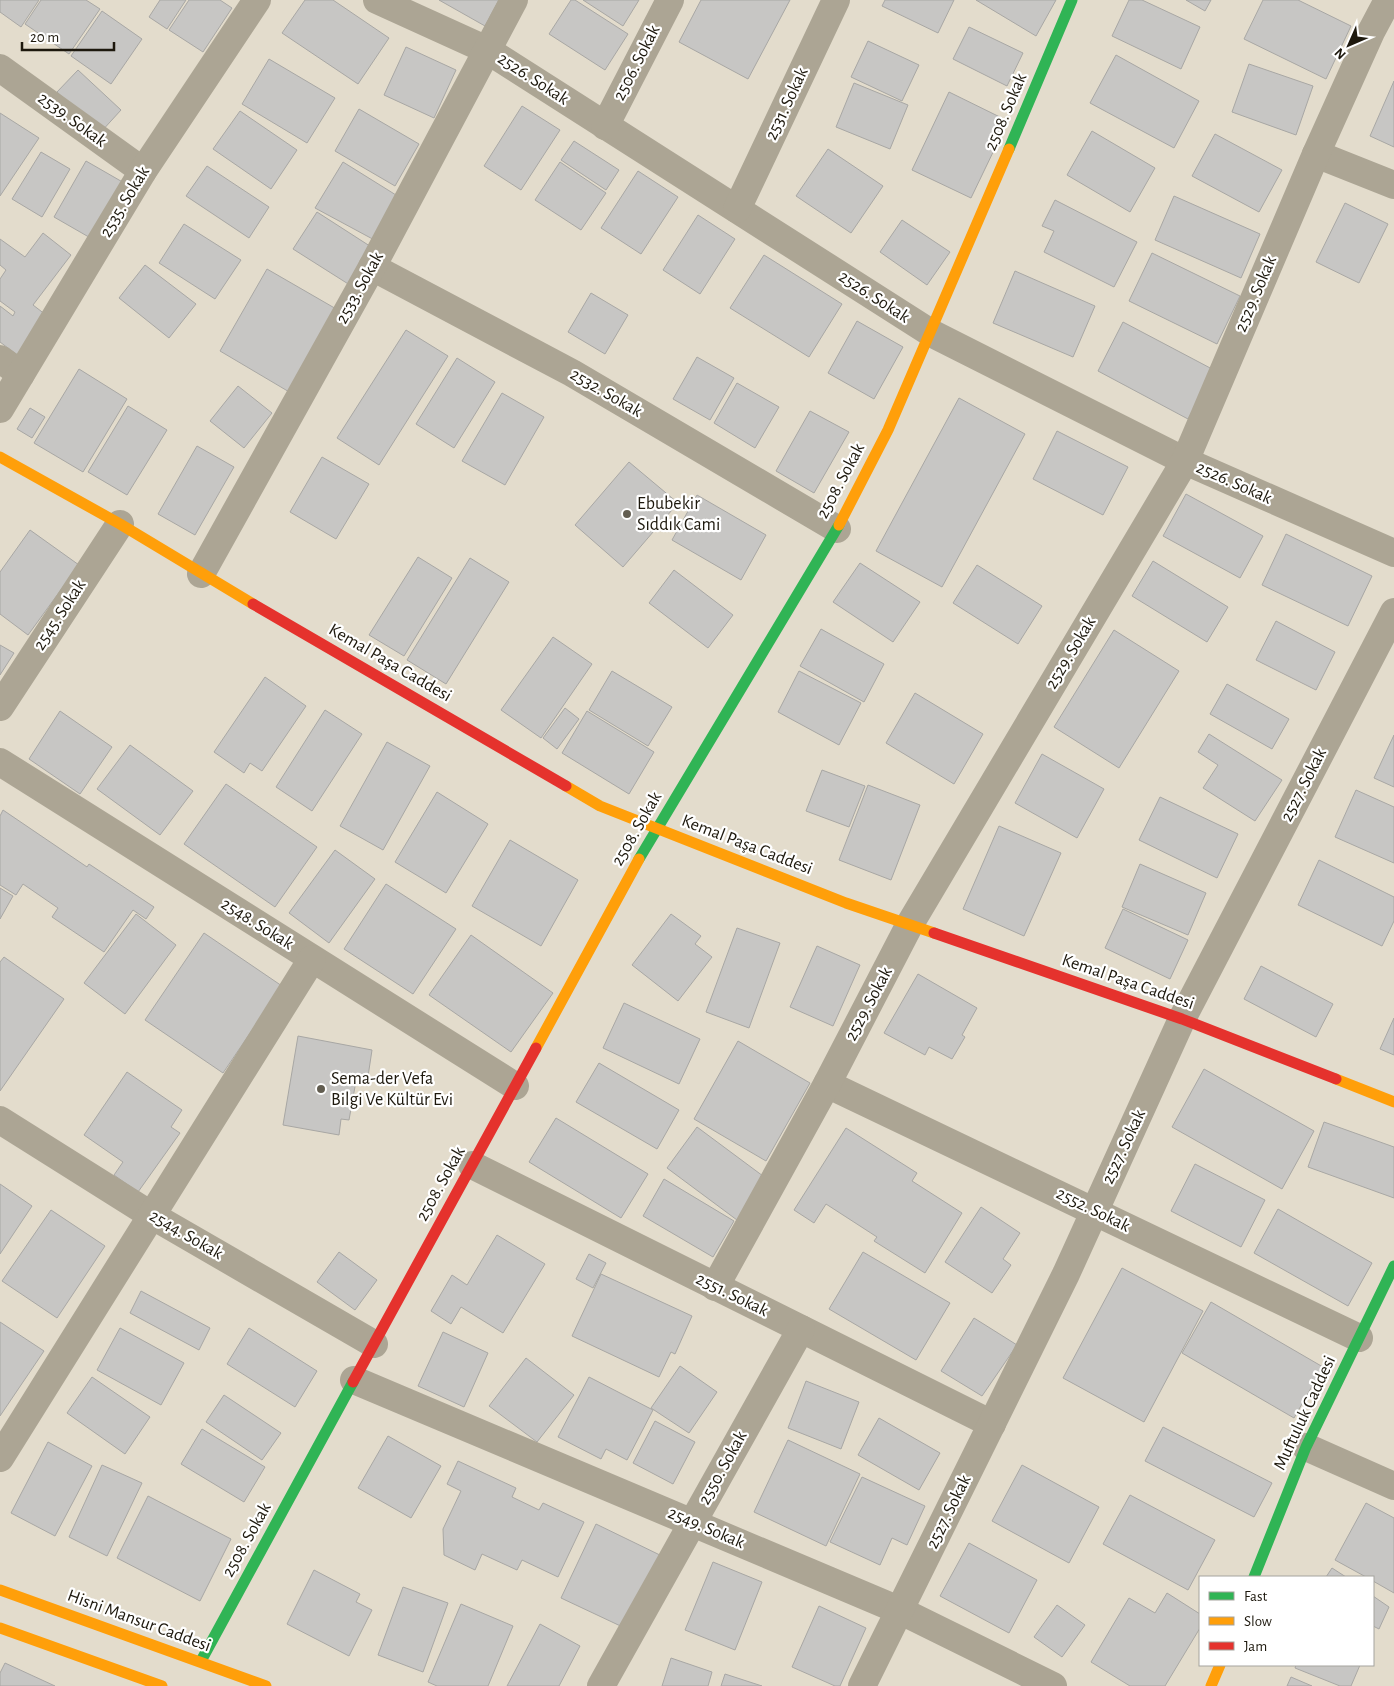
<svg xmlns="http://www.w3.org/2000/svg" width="1394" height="1686" font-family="'Alegreya Sans',sans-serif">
<rect width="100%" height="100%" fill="#e3dccc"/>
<g fill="#c7c6c4" stroke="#a8a7a4">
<path d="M0 0H39L21 27 0 12Z"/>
<path d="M41 0H86L100 9 69 54 25 24Z"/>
<path d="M160 0H186L167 29 149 17Z"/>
<path d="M189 0H220L232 8 203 52 169 30Z"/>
<path d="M305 0H333L389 38 358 84 282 33Z"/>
<path d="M439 0H499L485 26Z"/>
<path d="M571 0H575L628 34 605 70 549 34Z"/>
<path d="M583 0H639L623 26Z"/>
<path d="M701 0H790L748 79 679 42Z"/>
<path d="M885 0H954L938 33 882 6Z"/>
<path d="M976 0H1056L1036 36Z"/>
<path d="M1129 0H1142L1200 27 1181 69 1112 36Z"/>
<path d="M1186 0H1211L1205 11Z"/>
<path d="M1263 0H1298L1351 26 1326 79 1244 39Z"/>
<path d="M102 11 142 39 111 84 71 56Z"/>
<path d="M969 27 1023 53 1007 86 953 59Z"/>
<path d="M868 41 919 65 902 101 851 77Z"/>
<path d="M406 47 456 70 434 118 384 95Z"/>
<path d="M1116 55 1199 101 1174 148 1090 103Z"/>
<path d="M269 59 335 98 307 143 242 104Z"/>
<path d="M1249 64 1313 86 1296 135 1232 112Z"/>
<path d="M78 70 121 110 100 133 57 92Z"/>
<path d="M1394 81V147L1370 136Z"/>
<path d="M854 83 908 105 890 149 836 127Z"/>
<path d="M949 92 1008 121 971 198 912 170Z"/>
<path d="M522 106 560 130 521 190 484 166Z"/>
<path d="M359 109 419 144 395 186 335 151Z"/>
<path d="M240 111 297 150 271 189 213 149Z"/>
<path d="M0 113 39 138 0 196Z"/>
<path d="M1092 131 1155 168 1130 212 1067 175Z"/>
<path d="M1215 134 1282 170 1259 212 1192 176Z"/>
<path d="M574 141 619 170 606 190 561 160Z"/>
<path d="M828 149 883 186 851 233 796 196Z"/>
<path d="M41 152 70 169 42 217 12 199Z"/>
<path d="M86 161 126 184 94 240 54 217Z"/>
<path d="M343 162 404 200 380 243 315 208Z"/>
<path d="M560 162 606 193 581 230 535 200Z"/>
<path d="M207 166 269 207 249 238 186 196Z"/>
<path d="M638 171 678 197 641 254 601 228Z"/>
<path d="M1174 196 1260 234 1241 278 1155 240Z"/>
<path d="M1055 200 1137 242 1114 287 1044 252 1054 231 1042 226Z"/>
<path d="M1345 203 1388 224 1359 283 1316 262Z"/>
<path d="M317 212 376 250 353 287 293 249Z"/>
<path d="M698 215 735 239 700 294 663 270Z"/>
<path d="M902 220 950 252 927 285 880 252Z"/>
<path d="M184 224 241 260 215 299 159 263Z"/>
<path d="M43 233 71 255 33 305 50 318 20 357 0 342V306L13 316 15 312 0 301V279L6 270 0 265V239L25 257Z"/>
<path d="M1152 253 1240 296 1217 344 1129 301Z"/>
<path d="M764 255 842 304 809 357 730 308Z"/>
<path d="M145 265 196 304 169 338 119 298Z"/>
<path d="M267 269 338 310 291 393 220 351Z"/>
<path d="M1015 271 1095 306 1073 357 993 323Z"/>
<path d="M591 293 628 315 605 354 568 332Z"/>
<path d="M857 321 903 347 874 399 828 373Z"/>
<path d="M1123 322 1214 370 1188 419 1098 371Z"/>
<path d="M406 330 448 356 379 465 337 438Z"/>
<path d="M697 357 734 378 710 420 673 399Z"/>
<path d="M457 358 495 382 454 448 416 424Z"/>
<path d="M79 369 127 399 83 472 34 443Z"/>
<path d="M737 383 779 407 755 448 714 423Z"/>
<path d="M238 386 272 413 244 448 210 421Z"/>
<path d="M502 393 544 417 505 485 462 461Z"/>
<path d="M959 398 1025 434 942 587 876 551Z"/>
<path d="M128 406 167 430 127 495 88 472Z"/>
<path d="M30 408 45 417 32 438 17 429Z"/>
<path d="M810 411 849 432 814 493 776 471Z"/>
<path d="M1057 431 1128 467 1103 515 1033 479Z"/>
<path d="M197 446 234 467 195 535 158 514Z"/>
<path d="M322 457 369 484 336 539 290 512Z"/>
<path d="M629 462 678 503 623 567 575 525Z"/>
<path d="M1186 494 1263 536 1240 578 1163 536Z"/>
<path d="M697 495 766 535 741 580 672 540Z"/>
<path d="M30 530 79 565 28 635 0 614V572Z"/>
<path d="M1286 534 1372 576 1348 626 1262 585Z"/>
<path d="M418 557 452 578 404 656 369 635Z"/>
<path d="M470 558 509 582 446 684 407 660Z"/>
<path d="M1153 561 1228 607 1207 642 1132 596Z"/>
<path d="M860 563 920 602 893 642 833 602Z"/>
<path d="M977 565 1042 606 1018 644 953 603Z"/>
<path d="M674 570 733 615 708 648 649 603Z"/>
<path d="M1276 621 1335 652 1316 690 1256 660Z"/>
<path d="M821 629 884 664 864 702 800 666Z"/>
<path d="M1114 630 1179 671 1119 768 1054 727Z"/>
<path d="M553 637 592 664 541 738 501 710Z"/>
<path d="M0 645 14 653 0 675Z"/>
<path d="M612 671 672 707 648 746 589 710Z"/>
<path d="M799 671 861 703 839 745 778 712Z"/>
<path d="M265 677 306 706 262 771 250 763 244 773 214 752Z"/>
<path d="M1227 684 1289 719 1272 749 1210 714Z"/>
<path d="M915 693 983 734 954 784 886 743Z"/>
<path d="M565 708 579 719 557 749 543 738Z"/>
<path d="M325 710 362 734 312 811 276 787Z"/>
<path d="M60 711 112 747 80 794 29 759Z"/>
<path d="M587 711 654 752 629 794 562 753Z"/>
<path d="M1209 734 1282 780 1255 821 1203 788 1218 765 1198 752Z"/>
<path d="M1394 735V787L1374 778Z"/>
<path d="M387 742 430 766 383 850 340 826Z"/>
<path d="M130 745 193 791 160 835 97 789Z"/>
<path d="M1042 754 1104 789 1077 838 1015 803Z"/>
<path d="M822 770 865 786 849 827 806 811Z"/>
<path d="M226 784 317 847 275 907 184 844Z"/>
<path d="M868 785 920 805 891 880 839 860Z"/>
<path d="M1356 790 1394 807V863L1335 837Z"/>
<path d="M437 792 488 824 446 893 395 862Z"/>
<path d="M1160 797 1238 834 1217 878 1139 840Z"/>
<path d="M3 810 87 867 89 864 154 907 146 919 133 910 104 952 52 917 58 908 23 884 16 895 0 885V816Z"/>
<path d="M999 826 1061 853 1024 936 963 909Z"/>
<path d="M510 840 578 880 541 946 472 906Z"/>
<path d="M335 850 375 879 329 943 289 913Z"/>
<path d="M1319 860 1394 897V921L1382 946 1298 905Z"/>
<path d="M1140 864 1206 893 1188 935 1122 907Z"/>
<path d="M386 884 456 929 413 994 344 949Z"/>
<path d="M0 888 13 896 0 919Z"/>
<path d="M1123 909 1188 940 1170 979 1105 948Z"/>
<path d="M136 914 176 945 125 1014 84 983Z"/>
<path d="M671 914 701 936 695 944 712 957 678 1001 632 965Z"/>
<path d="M737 928 780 943 749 1028 706 1012Z"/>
<path d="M204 933 282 986 223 1073 145 1020Z"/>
<path d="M471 935 553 993 511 1052 429 995Z"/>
<path d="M817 946 860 965 833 1026 790 1007Z"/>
<path d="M4 957 64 999 0 1091V962Z"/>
<path d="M1261 966 1333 1004 1316 1037 1244 999Z"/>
<path d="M918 974 977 1008 962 1035 965 1037 952 1059 929 1047 925 1055 884 1033Z"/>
<path d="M624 1003 700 1039 679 1084 603 1048Z"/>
<path d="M1394 1018V1055L1380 1049Z"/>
<path d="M298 1036 372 1050 367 1083 356 1081 349 1120 341 1119 339 1135 283 1125Z"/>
<path d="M738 1041 810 1083 766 1161 694 1119Z"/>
<path d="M599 1063 679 1110 657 1149 576 1102Z"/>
<path d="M1204 1069 1314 1131 1282 1189 1172 1127Z"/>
<path d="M127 1072 182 1110 171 1127 180 1133 138 1192 114 1175 123 1162 84 1135Z"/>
<path d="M556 1118 648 1174 621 1218 529 1162Z"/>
<path d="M1324 1122 1394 1147V1198L1308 1167Z"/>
<path d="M697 1127 767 1179 737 1220 667 1168Z"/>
<path d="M846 1128 917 1173 912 1181 962 1213 925 1273 874 1241 877 1237 826 1204 814 1223 794 1210Z"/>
<path d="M1195 1164 1265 1200 1241 1247 1171 1211Z"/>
<path d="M664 1179 734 1221 713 1257 643 1216Z"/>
<path d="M0 1184 32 1206 0 1254Z"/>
<path d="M981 1207 1020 1233 1003 1259 1011 1265 992 1293 945 1262Z"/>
<path d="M1278 1209 1372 1263 1348 1306 1254 1253Z"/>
<path d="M51 1210 105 1246 57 1318 2 1281Z"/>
<path d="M497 1235 545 1264 503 1333 461 1307 451 1324 431 1311 452 1275 467 1285Z"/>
<path d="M339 1252 377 1280 355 1310 317 1282Z"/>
<path d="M863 1252 950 1303 916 1360 829 1309Z"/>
<path d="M589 1254 606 1263 593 1288 576 1279Z"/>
<path d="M1122 1268 1203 1311 1144 1422 1063 1378Z"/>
<path d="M601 1274 692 1316 675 1354 671 1352 659 1377 572 1336Z"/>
<path d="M141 1291 210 1328 199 1350 130 1313Z"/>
<path d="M1211 1302 1323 1367 1294 1418 1182 1353Z"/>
<path d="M974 1318 1017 1345 982 1396 941 1371Z"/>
<path d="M0 1322 44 1351 0 1416Z"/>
<path d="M120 1328 184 1363 161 1405 97 1370Z"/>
<path d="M249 1328 317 1371 295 1407 227 1364Z"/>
<path d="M443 1332 488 1353 464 1407 418 1386Z"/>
<path d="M526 1358 574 1395 537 1442 489 1406Z"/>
<path d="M680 1366 717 1392 689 1433 651 1408Z"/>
<path d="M92 1377 150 1417 125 1454 67 1413Z"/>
<path d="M589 1377 653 1410 627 1460 606 1449 601 1459 558 1437Z"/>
<path d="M806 1381 859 1402 841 1449 788 1428Z"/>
<path d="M224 1395 281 1433 262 1460 206 1422Z"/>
<path d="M879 1418 940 1453 919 1490 858 1455Z"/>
<path d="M655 1421 695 1442 673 1484 633 1463Z"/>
<path d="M1163 1427 1272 1483 1254 1517 1145 1461Z"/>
<path d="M202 1429 265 1467 244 1502 181 1464Z"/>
<path d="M388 1436 441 1466 411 1518 358 1488Z"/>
<path d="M788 1440 860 1474 826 1546 754 1512Z"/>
<path d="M48 1442 92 1466 55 1536 11 1513Z"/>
<path d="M458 1461 516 1488 512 1497 539 1510 543 1503 584 1522 558 1577 522 1560 517 1570 482 1554 475 1570 444 1555 443 1529 461 1491 447 1484Z"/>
<path d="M102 1465 142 1483 107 1556 69 1537Z"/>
<path d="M1022 1465 1099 1507 1069 1563 992 1521Z"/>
<path d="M862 1477 925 1506 907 1545 892 1538 880 1565 830 1542Z"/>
<path d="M1130 1495 1215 1540 1188 1590 1103 1544Z"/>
<path d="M148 1496 231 1539 200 1601 117 1558Z"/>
<path d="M1366 1503 1394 1518V1593L1373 1581V1577H1366L1335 1560Z"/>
<path d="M596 1524 664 1557 629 1630 561 1598Z"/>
<path d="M969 1543 1037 1580 1009 1633 940 1596Z"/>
<path d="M713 1562 762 1582 735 1650 685 1630Z"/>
<path d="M1332 1568 1346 1577H1326Z"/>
<path d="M314 1570 360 1594 356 1602 372 1610 349 1656 287 1624Z"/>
<path d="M403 1587 448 1603 423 1672 378 1655Z"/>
<path d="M1167 1593 1200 1614V1628L1165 1686H1130L1091 1662 1129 1598 1155 1613Z"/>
<path d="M1373 1596 1389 1607 1379 1629 1373 1626Z"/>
<path d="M461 1604 513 1626 488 1686H437L428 1682Z"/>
<path d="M1057 1605 1085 1625 1062 1657 1034 1637Z"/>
<path d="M819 1606 866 1628 840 1686H835L792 1667Z"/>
<path d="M540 1624 580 1646 559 1686H507Z"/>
<path d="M671 1658 712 1672 708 1686H662Z"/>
<path d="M5 1663 55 1686H0V1673Z"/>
<path d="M1296 1665H1360L1351 1686H1340L1295 1668Z"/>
<path d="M725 1674 762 1686H721Z"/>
<path d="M1291 1677 1312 1686H1287Z"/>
</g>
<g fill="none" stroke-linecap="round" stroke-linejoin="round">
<g stroke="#aca594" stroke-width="28">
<path d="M377 0 487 50 931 333 1185 461 1394 553"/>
<path d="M0 68 143 171"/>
<path d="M605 126 670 0"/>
<path d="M1316 154 1394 185"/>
<path d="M737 209 836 0"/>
<path d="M372 267 572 373 837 529"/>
<path d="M0 359 21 374"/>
<path d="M0 409 143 171 257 0"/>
<path d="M201 574 372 267 514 0"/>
<path d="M0 707 120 524"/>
<path d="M0 762 515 1086"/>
<path d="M827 1084 1359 1338"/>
<path d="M0 1120 151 1215 374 1344"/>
<path d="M472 1165 992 1424"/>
<path d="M715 1287 827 1084 910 924 1185 461 1316 154 1371 32 1388 0"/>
<path d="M354 1380 901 1611 1053 1686"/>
<path d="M1306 1447 1394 1486"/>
<path d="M0 1458 312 959"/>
<path d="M601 1686 801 1329"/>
<path d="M862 1686 1066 1274 1182 1019 1394 612"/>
</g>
<g stroke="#30b455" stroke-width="11">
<path d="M1009 149 1072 0"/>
<path d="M639 859 839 525"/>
<path d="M1254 1577 1306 1447 1394 1266"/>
<path d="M201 1661 353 1382"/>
</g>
<g stroke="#ff9f0a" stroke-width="11">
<path d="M0 457 120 524 253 604"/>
<path d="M839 525 888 430 1009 149"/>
<path d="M566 786 600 806 846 903 934 933"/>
<path d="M536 1048 639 859"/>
<path d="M1336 1079 1394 1102"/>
<path d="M0 1590 266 1686"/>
<path d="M0 1628 162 1686"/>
<path d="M1211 1686 1220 1665"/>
</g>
<g stroke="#e5322d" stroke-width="11">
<path d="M253 604 566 786"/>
<path d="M934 933 1182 1019 1336 1079"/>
<path d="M353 1382 536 1048"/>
</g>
</g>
<g fill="#625d50" stroke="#fff" stroke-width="2">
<circle cx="627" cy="514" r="5"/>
<circle cx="321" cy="1089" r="5"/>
</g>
<g text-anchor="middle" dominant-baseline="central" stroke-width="4.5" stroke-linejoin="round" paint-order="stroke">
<g font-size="18" fill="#1d180d" stroke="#fff">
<text transform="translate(637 63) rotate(-63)">2506. Sokak</text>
<text transform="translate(533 79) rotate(33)">2526. Sokak</text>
<text transform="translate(787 104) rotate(-65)">2531. Sokak</text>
<text transform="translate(1006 112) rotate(-67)">2508. Sokak</text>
<text transform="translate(72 120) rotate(36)">2539. Sokak</text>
<text transform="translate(125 202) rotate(-59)">2535. Sokak</text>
<text transform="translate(360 288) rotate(-61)">2533. Sokak</text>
<text transform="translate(1256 294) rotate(-67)">2529. Sokak</text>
<text transform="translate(874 297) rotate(33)">2526. Sokak</text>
<text transform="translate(606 393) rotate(30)">2532. Sokak</text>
<text transform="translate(841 481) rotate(-62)">2508. Sokak</text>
<text transform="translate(1234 483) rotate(24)">2526. Sokak</text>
<text transform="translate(60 615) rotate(-57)">2545. Sokak</text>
<text transform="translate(1071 653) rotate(-59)">2529. Sokak</text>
<text transform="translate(390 663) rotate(30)">Kemal Paşa Caddesi</text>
<text transform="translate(1304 785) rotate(-63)">2527. Sokak</text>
<text transform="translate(637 829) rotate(-60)">2508. Sokak</text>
<text transform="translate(747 845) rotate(21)">Kemal Paşa Caddesi</text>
<text transform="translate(257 924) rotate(32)">2548. Sokak</text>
<text transform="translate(1128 982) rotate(19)">Kemal Paşa Caddesi</text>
<text transform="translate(869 1004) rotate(-62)">2529. Sokak</text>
<text transform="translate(1124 1147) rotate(-65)">2527. Sokak</text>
<text transform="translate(441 1184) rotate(-61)">2508. Sokak</text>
<text transform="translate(1093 1210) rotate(26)">2552. Sokak</text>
<text transform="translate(186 1235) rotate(30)">2544. Sokak</text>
<text transform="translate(732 1295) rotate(26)">2551. Sokak</text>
<text transform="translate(1305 1413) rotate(-65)">Muftuluk Caddesi</text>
<text transform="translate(723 1468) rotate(-61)">2550. Sokak</text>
<text transform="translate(949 1512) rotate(-64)">2527. Sokak</text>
<text transform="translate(706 1528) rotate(23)">2549. Sokak</text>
<text transform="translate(247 1540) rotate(-61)">2508. Sokak</text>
<text transform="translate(139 1621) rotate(20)">Hisni Mansur Caddesi</text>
</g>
<g font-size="18" fill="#1d180d" stroke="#fff" text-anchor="start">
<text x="637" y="504">Ebubekir<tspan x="637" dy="21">Sıddık Cami</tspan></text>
<text x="331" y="1079">Sema-der Vefa<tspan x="331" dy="21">Bilgi Ve Kültür Evi</tspan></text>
</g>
</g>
<rect x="1199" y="1576" width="175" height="90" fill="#ffffff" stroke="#a5a39e"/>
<rect x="1209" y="1592" width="25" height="8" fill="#30b455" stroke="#a5a39e"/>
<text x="1244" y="1601" font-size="15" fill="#1d180d">Fast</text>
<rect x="1209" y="1617" width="25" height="8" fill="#ff9f0a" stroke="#a5a39e"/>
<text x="1244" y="1626" font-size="15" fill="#1d180d">Slow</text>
<rect x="1209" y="1642" width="25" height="8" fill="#e5322d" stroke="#a5a39e"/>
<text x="1244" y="1651" font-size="15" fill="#1d180d">Jam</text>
<g transform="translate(1349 45) rotate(225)" stroke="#ffffff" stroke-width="4" paint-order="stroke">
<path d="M0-4L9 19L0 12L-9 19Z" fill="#1d180d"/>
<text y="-8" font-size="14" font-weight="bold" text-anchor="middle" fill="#1d180d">N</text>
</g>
<path d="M22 42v8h92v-8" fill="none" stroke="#1d180d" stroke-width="2.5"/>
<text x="30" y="42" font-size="15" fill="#1d180d" stroke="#ffffff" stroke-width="4" paint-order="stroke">20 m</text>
</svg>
